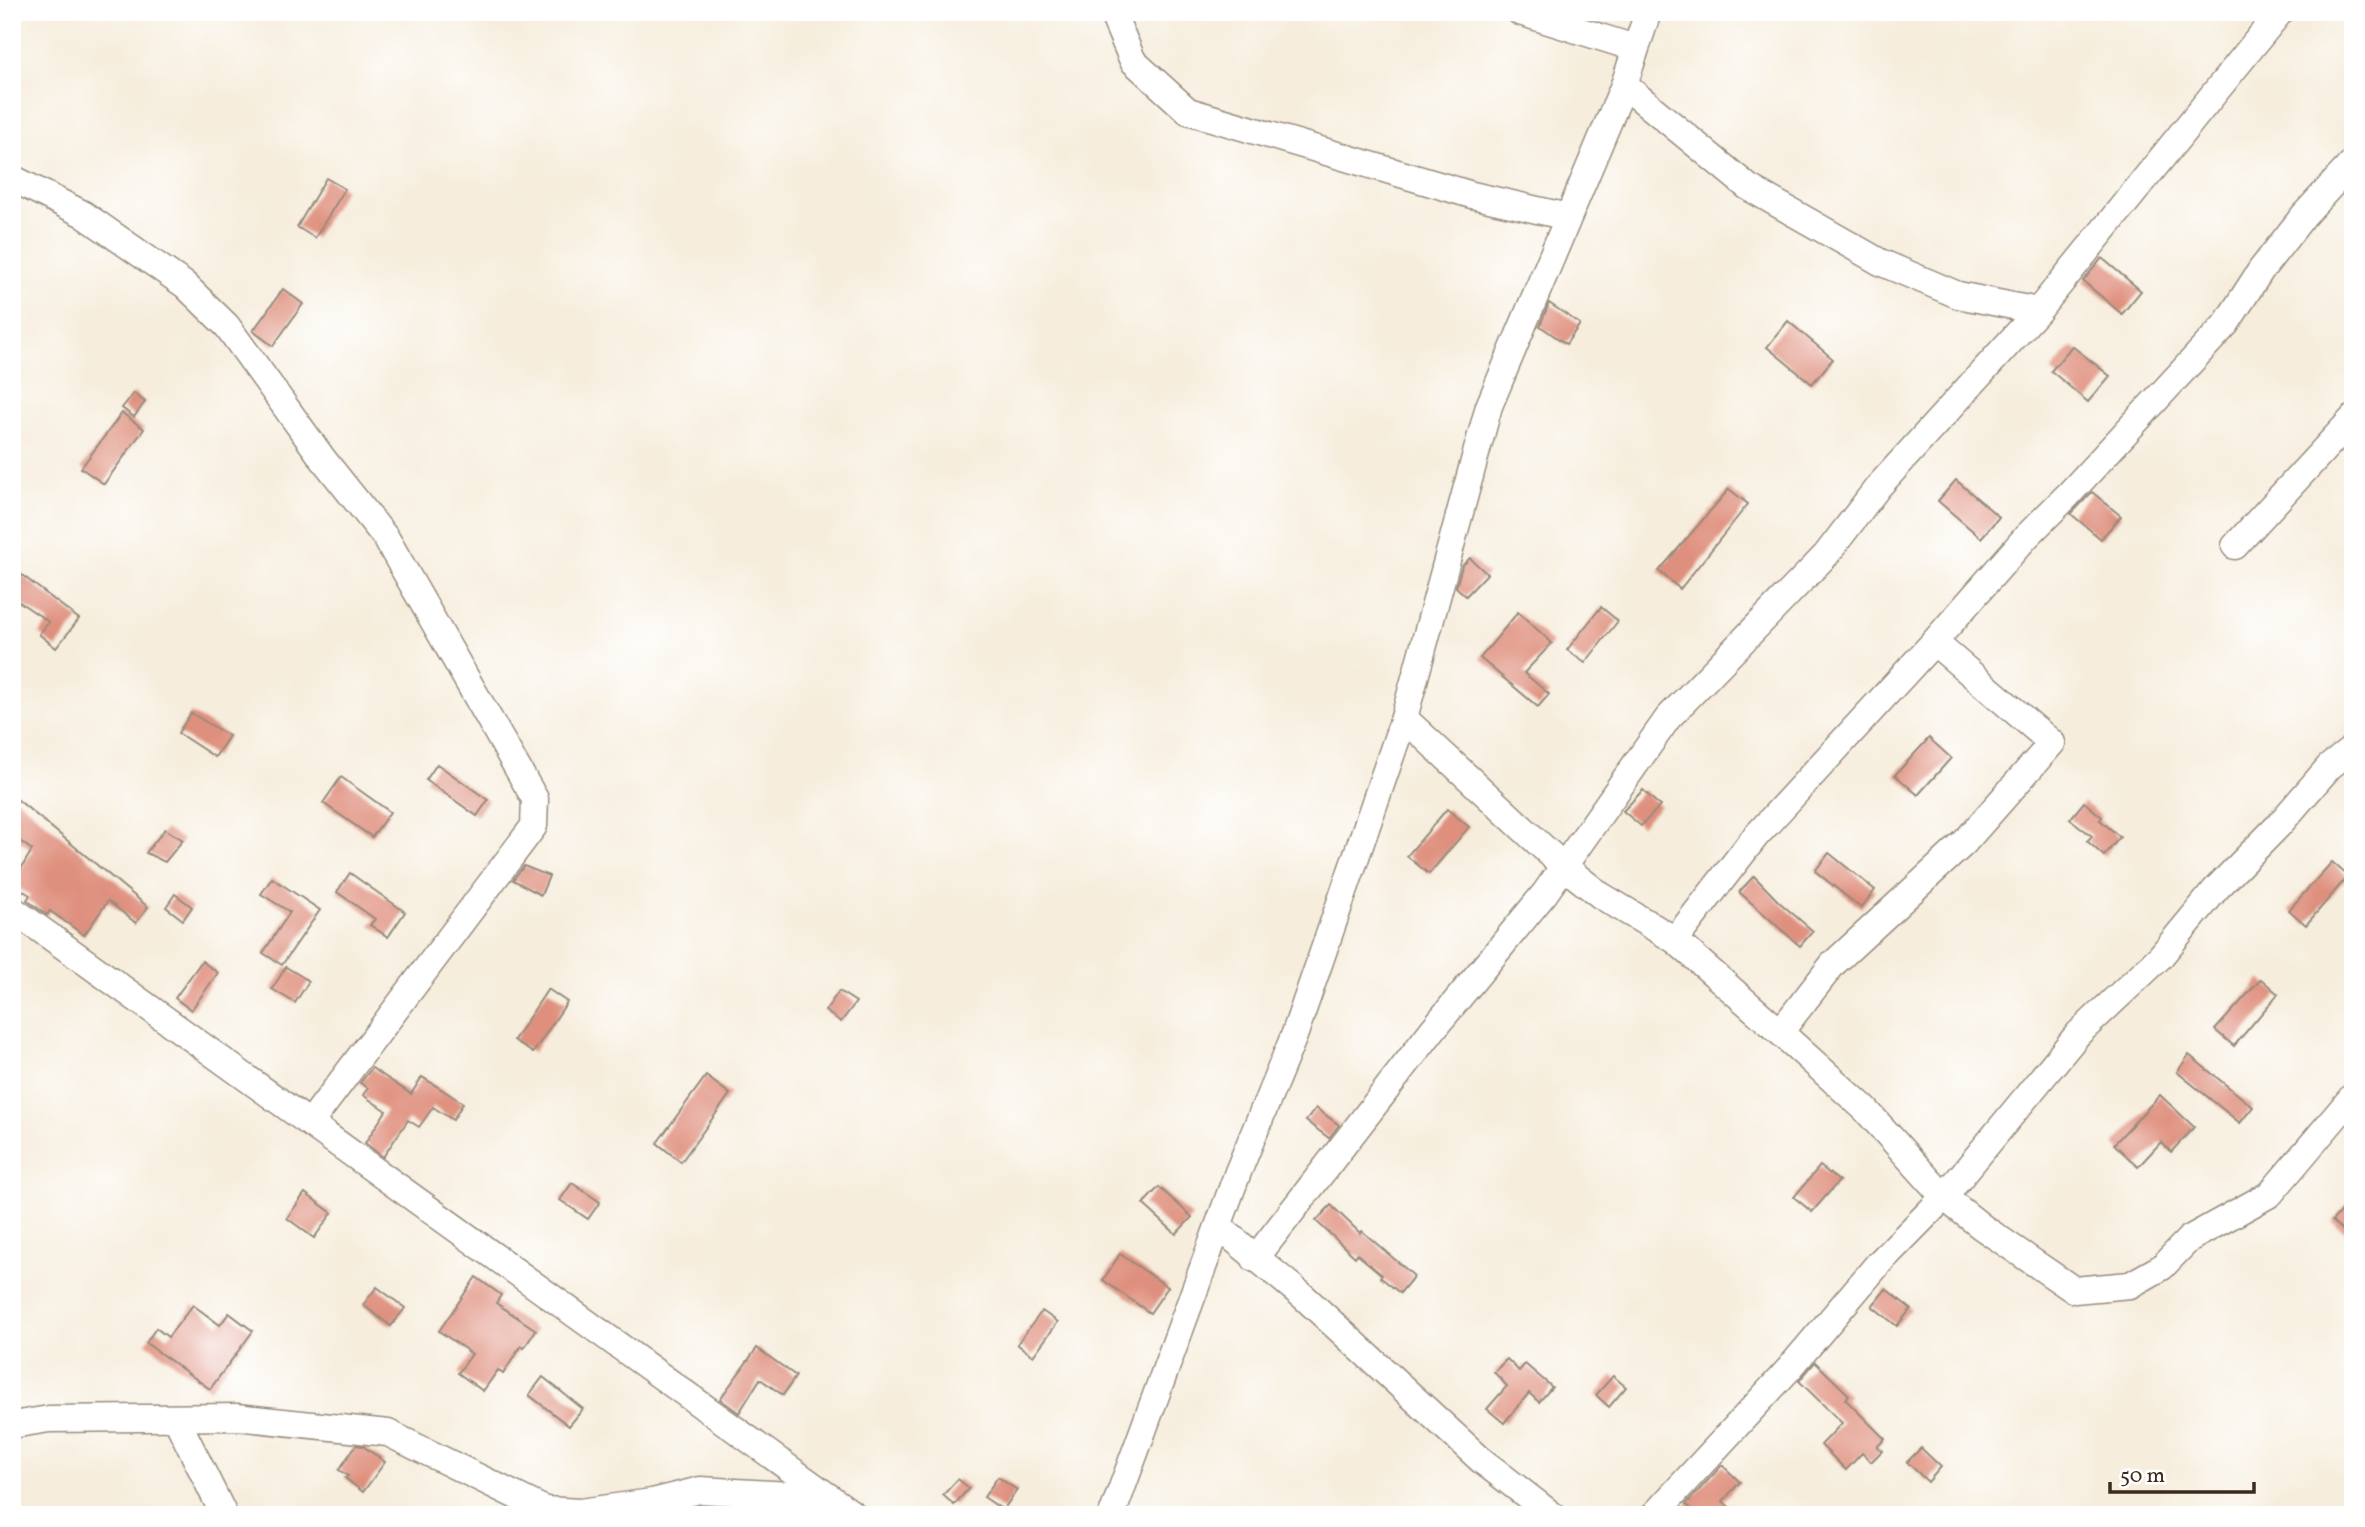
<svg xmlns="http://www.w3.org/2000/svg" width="2365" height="1527" font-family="Vollkorn,serif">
<rect width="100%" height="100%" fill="#fff"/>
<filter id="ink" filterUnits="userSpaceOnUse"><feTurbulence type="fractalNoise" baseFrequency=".0143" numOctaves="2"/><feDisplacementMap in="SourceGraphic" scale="14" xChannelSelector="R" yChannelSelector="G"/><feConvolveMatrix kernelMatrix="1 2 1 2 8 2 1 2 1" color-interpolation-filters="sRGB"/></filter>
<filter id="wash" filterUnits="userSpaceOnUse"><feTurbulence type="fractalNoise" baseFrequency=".00686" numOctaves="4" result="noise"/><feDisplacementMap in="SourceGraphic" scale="28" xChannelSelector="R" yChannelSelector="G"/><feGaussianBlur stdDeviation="1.57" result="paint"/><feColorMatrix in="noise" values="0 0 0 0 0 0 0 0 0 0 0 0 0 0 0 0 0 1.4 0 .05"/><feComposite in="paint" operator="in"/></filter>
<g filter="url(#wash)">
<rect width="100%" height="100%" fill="#f6eddc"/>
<g id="blocks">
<g fill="#df8f7d">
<path d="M326 178 345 189 315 238 297 227Z"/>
<path d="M2102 258 2141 291 2122 314 2083 281Z"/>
<path d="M283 289 303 304 273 346 253 331Z"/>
<path d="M1549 303 1580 324 1566 344 1540 326Z"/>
<path d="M1788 321 1833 359 1812 384 1767 347Z"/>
<path d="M2072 346 2110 376 2088 402 2051 371Z"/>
<path d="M134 393 145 402 134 417 122 408Z"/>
<path d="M122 413 144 429 104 484 81 468Z"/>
<path d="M1956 480 1999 517 1981 538 1938 501Z"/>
<path d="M1729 489 1748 504 1680 589 1659 571Z"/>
<path d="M2092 492 2121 516 2101 539 2071 514Z"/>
<path d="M1470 558 1487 574 1466 596 1456 587 1462 566Z"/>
<path d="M22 575 79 619 56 648 39 634 49 622 12 597V587Z"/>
<path d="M1601 607 1618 621 1585 663 1567 650Z"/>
<path d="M1518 612 1552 643 1524 673 1549 694 1538 707 1480 658Z"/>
<path d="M191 713 229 736 215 757 178 733Z"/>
<path d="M1929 738 1951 758 1918 795 1895 775Z"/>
<path d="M437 764 488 800 477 816 426 780Z"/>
<path d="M341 777 390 812 372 837 323 803Z"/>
<path d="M1643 790 1660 806 1641 826 1623 811Z"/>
<path d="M12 795 148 907 136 923 108 901 84 935 50 911 47 915 27 900 30 895 12 884 32 850 12 835Z"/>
<path d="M2084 802 2102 817 2100 820 2120 837 2104 856 2087 841 2092 836 2070 819Z"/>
<path d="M1447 809 1469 827 1429 874 1407 856Z"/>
<path d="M165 829 183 840 165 862 146 853Z"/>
<path d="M1829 853 1875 890 1861 908 1815 871Z"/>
<path d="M2332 862 2348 876 2306 925 2289 910Z"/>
<path d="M524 866 549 876 541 895 513 880Z"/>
<path d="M350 873 405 912 388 937 370 925 375 919 337 892Z"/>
<path d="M1754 876 1779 902 1813 931 1800 946 1739 892Z"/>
<path d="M272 878 320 910 282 965 263 953 290 912 261 894Z"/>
<path d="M175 894 192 907 183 920 166 907Z"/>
<path d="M202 961 218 973 191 1010 175 998Z"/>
<path d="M286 967 309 981 295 1003 272 989Z"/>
<path d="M2261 979 2278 994 2234 1046 2215 1030Z"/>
<path d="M548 989 567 1002 533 1053 514 1040Z"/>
<path d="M839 991 856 1002 841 1022 825 1011Z"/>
<path d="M2189 1055 2253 1107 2240 1123 2177 1072Z"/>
<path d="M372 1068 411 1094 422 1077 463 1103 453 1120 433 1107 419 1127 408 1120 383 1157 365 1143 386 1111 363 1095 368 1088 360 1083Z"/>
<path d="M706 1076 730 1094 681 1162 657 1143Z"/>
<path d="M2160 1095 2194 1127 2171 1152 2161 1142 2138 1167 2114 1144Z"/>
<path d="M1316 1108 1339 1125 1329 1138 1306 1121Z"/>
<path d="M1820 1166 1839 1181 1812 1212 1794 1197Z"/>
<path d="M572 1183 600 1202 588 1219 560 1200Z"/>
<path d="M1159 1187 1192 1217 1176 1234 1143 1204Z"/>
<path d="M305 1193 332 1213 314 1238 287 1218Z"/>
<path d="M2353 1197V1239L2332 1221Z"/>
<path d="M1331 1205 1360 1233 1362 1231 1414 1276 1400 1293 1380 1277 1382 1275 1357 1254 1355 1257 1316 1221Z"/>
<path d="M1120 1254 1168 1287 1150 1313 1103 1280Z"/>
<path d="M476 1277 501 1295 496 1303 536 1330 524 1348 521 1346 503 1374 498 1370 483 1391 458 1373 472 1354 439 1331Z"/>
<path d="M377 1287 405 1308 391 1326 363 1305Z"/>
<path d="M1886 1289 1911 1309 1897 1326 1872 1306Z"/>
<path d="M193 1305 220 1325 229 1313 253 1331 210 1389 146 1343 156 1328 168 1337Z"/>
<path d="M1042 1311 1058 1322 1033 1356 1017 1344Z"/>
<path d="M757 1348 796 1376 783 1395 760 1379 739 1413 720 1399Z"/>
<path d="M1507 1359 1519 1371 1525 1364 1552 1387 1539 1402 1529 1393 1504 1423 1487 1409 1507 1386 1494 1372Z"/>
<path d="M1815 1362 1849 1395 1845 1399 1885 1439 1877 1447 1882 1451 1871 1462 1862 1453 1846 1470 1821 1445 1842 1423 1799 1381Z"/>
<path d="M1613 1376 1626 1387 1609 1407 1596 1395Z"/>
<path d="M543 1377 583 1409 569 1426 529 1395Z"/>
<path d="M356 1445 363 1446 385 1462 363 1492 345 1478 348 1476 339 1470Z"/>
<path d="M1921 1448 1941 1467 1928 1482 1907 1462Z"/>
<path d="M1722 1465 1740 1482 1723 1501 1737 1515H1698L1686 1504Z"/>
<path d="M998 1477 1017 1490 1003 1510 984 1497Z"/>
<path d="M958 1479 969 1488 954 1505 943 1495Z"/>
</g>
</g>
</g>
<g filter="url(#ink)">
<use href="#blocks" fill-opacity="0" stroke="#988c7d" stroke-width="2"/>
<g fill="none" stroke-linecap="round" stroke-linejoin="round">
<g stroke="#988c7d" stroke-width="29">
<g id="minor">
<path d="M1112 12 1133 61 1188 111 1472 195 1568 217"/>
<path d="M1520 12 1635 48"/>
<path d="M1624 85 1748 187 1880 262 1958 295 2038 311"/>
<path d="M12 178 83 214 185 285 227 326 323 459 386 538 535 799 534 826 310 1123"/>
<path d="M2235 546 2353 418"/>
<path d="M1404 718 1562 865 1600 895 1675 940 1780 1032 1865 1109 1944 1197 1982 1227 2074 1290 2130 1285 2162 1267 2189 1239 2270 1194 2353 1096"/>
<path d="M12 909 854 1515"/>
<path d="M1675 940 1755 837 1934 642 2026 537 2068 495 2226 324 2261 270 2304 215 2353 162"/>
<path d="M1780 1032 1833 964 1964 843 2052 743 1934 642"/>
<path d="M1219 1227 1304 1297 1481 1460 1552 1515"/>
<path d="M1255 1259 1434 1028 1545 893 1668 718 1826 555 1878 487 2038 311 2280 12"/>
<path d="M176 1418 224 1515"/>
<path d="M12 1425 49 1419 236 1417 388 1433 545 1510 580 1512 652 1502 700 1490 829 1497"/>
<path d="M1112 1515 1238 1172 1294 1036 1404 718 1489 406 1624 85 1648 12"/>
<path d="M1654 1515 1789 1369 1879 1263 1944 1197 2078 1034 2160 957 2216 889 2278 826 2329 767 2353 748"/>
</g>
</g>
<use href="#minor" stroke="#fff" stroke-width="26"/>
</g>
</g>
<rect width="2365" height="1527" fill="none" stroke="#fff" stroke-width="42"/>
<path d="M2110 1482v10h144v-10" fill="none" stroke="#3b2a1e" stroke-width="3.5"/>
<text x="2120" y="1482" font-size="21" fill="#3b2a1e" stroke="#ffffff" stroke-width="5" paint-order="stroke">50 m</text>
</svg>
